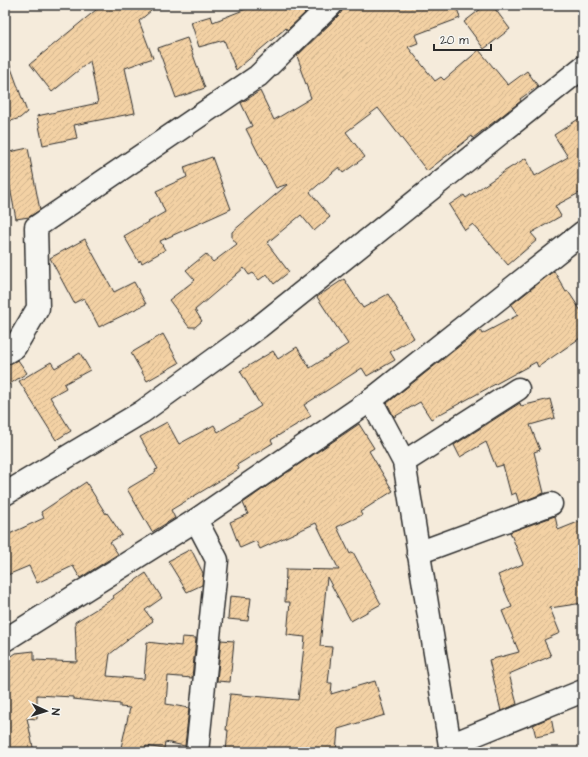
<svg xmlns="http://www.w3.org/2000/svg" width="588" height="757" font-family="'Architects Daughter',sans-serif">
<defs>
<pattern id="building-hatch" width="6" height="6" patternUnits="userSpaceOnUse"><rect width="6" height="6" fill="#f3d1a4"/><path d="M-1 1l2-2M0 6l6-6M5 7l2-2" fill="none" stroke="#d0b48d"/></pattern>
</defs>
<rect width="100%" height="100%" fill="#f5ebdb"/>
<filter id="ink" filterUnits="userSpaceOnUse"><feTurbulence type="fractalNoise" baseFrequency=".025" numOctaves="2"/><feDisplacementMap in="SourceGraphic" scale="8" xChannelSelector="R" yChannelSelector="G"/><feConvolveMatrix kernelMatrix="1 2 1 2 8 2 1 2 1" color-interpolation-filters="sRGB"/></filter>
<g filter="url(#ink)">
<g fill="url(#building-hatch)" stroke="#2b2b2b">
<path d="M102 5H158L139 21 153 58 125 68 135 113 74 125 77 138 43 145 37 116 98 103 90 61 52 92 30 64Z"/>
<path d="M256 5H301L305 13 287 30 286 28 236 70 224 40 199 47 191 22 211 16 213 22Z"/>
<path d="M343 5H456L460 18 415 35 418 43 408 47 435 81 441 77 444 80 479 50 508 85 527 71 538 86 520 99 521 101 503 115 473 138 472 136 427 171 378 108 346 132 365 157 343 173 339 167 310 192 330 217 314 231 301 215 267 243 289 272 274 284 267 274 259 280 253 273 249 275 244 268 195 310 202 321 195 327H189L169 300 195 280 186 270 206 254 213 262 237 244 232 238V232L288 184 276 188 246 129 252 126 241 103 260 91 274 120 311 98 300 68 301 67 297 56 340 14 343 9Z"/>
<path d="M486 5H492L510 29 484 49 464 22Z"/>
<path d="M187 38 205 88 176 98 158 48Z"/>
<path d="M5 57H7L27 112 20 118 5 123Z"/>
<path d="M583 116V191L555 206 561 216 531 233 537 240 508 265 473 224 465 230 449 205 464 195 466 198 505 171 526 158 535 176 568 157 554 135Z"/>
<path d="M28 148 40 210 29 217 16 219 5 161V153Z"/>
<path d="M212 157 231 209 160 241 165 250 142 263 140 260 139 262 124 236 165 212 156 191 187 177 184 167Z"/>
<path d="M85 239 114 292 134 282 146 304 99 327 84 298 74 303 50 258Z"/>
<path d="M554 271 566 292 568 291 583 314V336L538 367 536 362 431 419 420 402 394 417 387 403 480 330 482 334 518 315 511 305Z"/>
<path d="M344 279 363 308 388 294 414 338 390 352 395 360 367 376 362 368 304 405 311 416 271 440 273 443 237 465 239 469 171 510 175 518 152 532 127 489 156 472 155 470 158 469 140 437 167 422 179 444 214 425 218 432 261 406 240 371 273 351 278 359 297 347 310 368 348 344 317 297Z"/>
<path d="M163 334 179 363 147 381 131 353Z"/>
<path d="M80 353 90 370 64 384 66 388 50 397 71 431 56 440 19 381 51 362 55 368Z"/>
<path d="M18 360 27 373 5 387V365Z"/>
<path d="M550 399 555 418 530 425 540 450 534 452 544 493 519 503 516 493 511 495 503 465 496 467 486 442 460 457 454 445 520 403 521 406Z"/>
<path d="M359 424 374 448 369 451 393 491 360 512 362 515 337 527 350 554 353 552 381 604 351 621 327 577 320 646 332 647 328 683H332L331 694 375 681 385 715 338 729 336 752H226L228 730H226L230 694 298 700 305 637 287 635 290 602H285L286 569 339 570 316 523 260 549 256 541 240 548 230 522 248 514 243 503 286 473 292 470V469Z"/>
<path d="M86 482 106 514 107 513 122 535 110 542 118 554 80 578 73 566 37 583 29 566 5 576V536L44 518 41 512Z"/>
<path d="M555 516 558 530 583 520V603L550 608 560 633 544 640 551 656 509 674 517 704 501 711 489 660 519 652 502 611 512 607 498 575 523 564 510 532Z"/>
<path d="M191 549 203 573 202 585 187 592 168 561Z"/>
<path d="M146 573 162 598 145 610 153 621 126 640H128L110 654 107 676 144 679 147 642 181 646 182 637 196 638 192 678 168 676 166 704 189 708 185 746 165 742 164 749 146 746 145 752H120L130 708 120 707V704L73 699V697L37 695V719L27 718 34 752H5V661L16 653 34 651V660L77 662 75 622 114 598 113 596Z"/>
<path d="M230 596 251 598 248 621 228 619Z"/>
<path d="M221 640 234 641 230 682 217 681Z"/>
<path d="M551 717 554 733 536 737 533 725Z"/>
</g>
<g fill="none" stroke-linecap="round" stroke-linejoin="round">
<g stroke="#2b2b2b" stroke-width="25">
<g id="minor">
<path d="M5 353 15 347 38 308 36 227 258 76 331 5"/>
<path d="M371 400 404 462 451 752"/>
<path d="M404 462 518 389"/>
<path d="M5 494 142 412 259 327 583 67"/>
<path d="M196 520 217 560 197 752"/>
<path d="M418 553 551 504"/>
<path d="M5 640 196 520 371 400 583 232"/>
<path d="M450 745 583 691"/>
</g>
</g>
<use href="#minor" stroke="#f6f6f2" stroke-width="22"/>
</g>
</g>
<rect width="588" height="757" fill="none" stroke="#f6f6f2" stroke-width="20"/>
<rect x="10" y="10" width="568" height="737" fill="none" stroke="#2b2b2b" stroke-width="1.5" filter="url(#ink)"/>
<g transform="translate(46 711) rotate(94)" stroke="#f6f6f2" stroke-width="3" paint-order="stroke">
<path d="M0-3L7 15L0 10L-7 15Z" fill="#2b2b2b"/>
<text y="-6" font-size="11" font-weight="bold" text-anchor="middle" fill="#2b2b2b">N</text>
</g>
<path d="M434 44v6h57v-6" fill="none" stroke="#2b2b2b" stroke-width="2"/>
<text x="440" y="44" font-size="12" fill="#2b2b2b" stroke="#f6f6f2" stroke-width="3" paint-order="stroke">20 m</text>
</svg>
